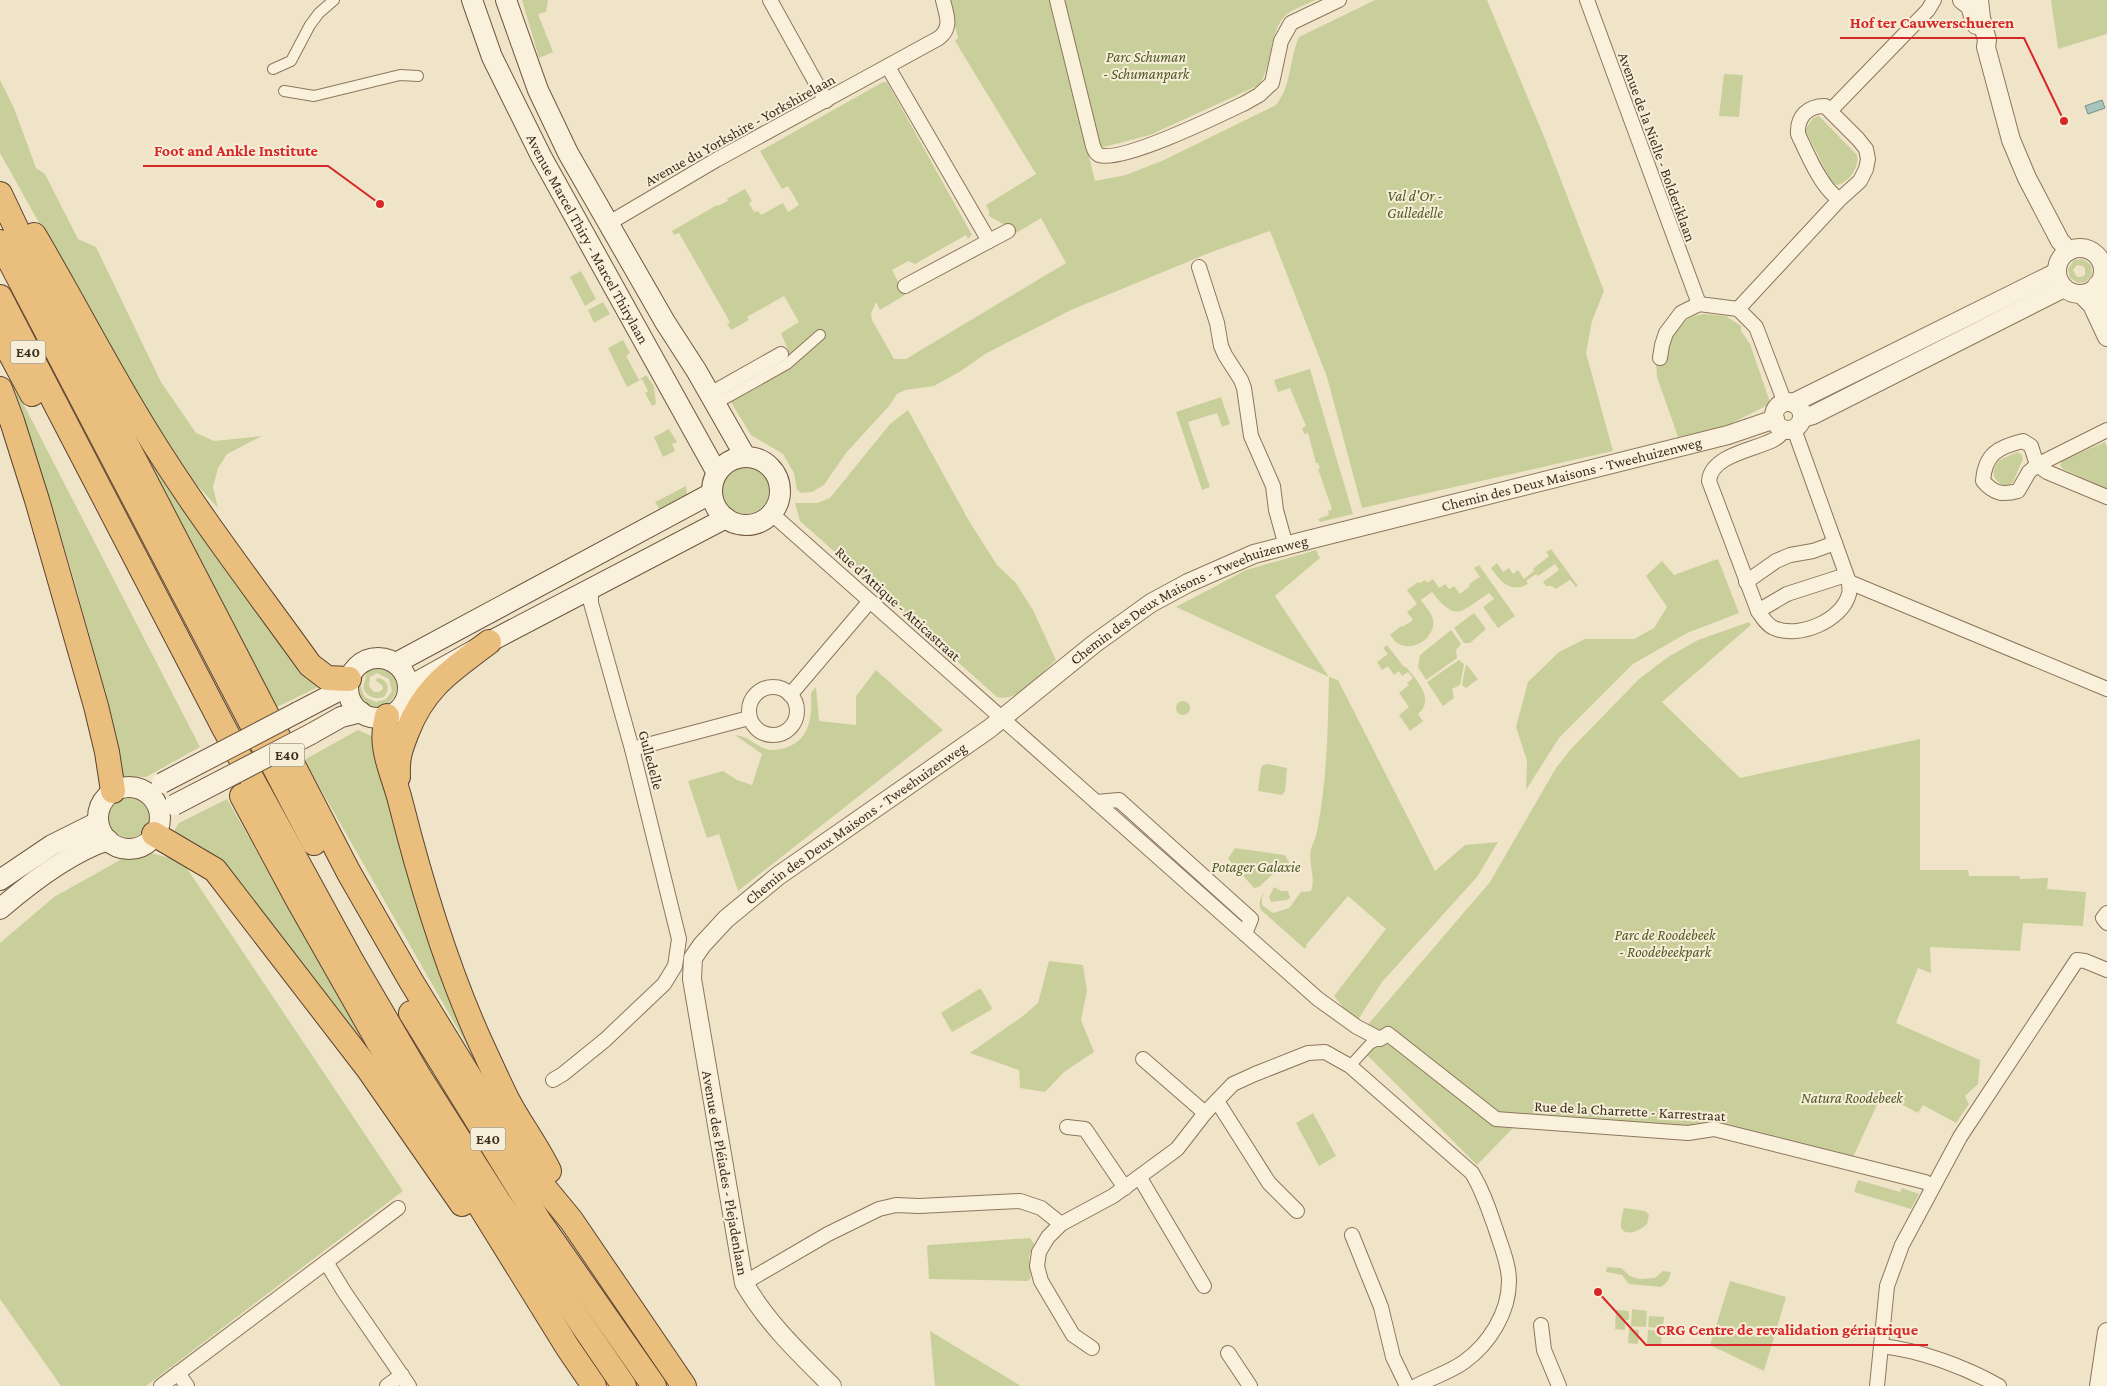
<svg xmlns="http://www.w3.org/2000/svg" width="2107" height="1386" font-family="'Crimson Pro',serif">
<rect width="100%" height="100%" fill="#f0e4c8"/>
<g fill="#c9cf9b" fill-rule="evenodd">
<path d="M522 0H548L546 12 538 14 553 52 539 58Z"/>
<path d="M949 0H1051L1095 181 1126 175 1164 160 1276 105C1292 85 1289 59 1299 37L1375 0H1487L1545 139 1604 291 1592 321 1586 353 1613 451 1362 508 1327 377 1270 231 1209 253 1071 310 985 354 961 371 934 386 905 390 897 394 889 406 846 453 824 485 812 492 801 493 797 490 794 473 783 454 751 435 729 399 787 360 784 353 788 350 781 333 799 322 784 296 747 317 749 320 731 330 727 324 730 322 679 233 674 235 672 231 717 205 718 206 728 201 727 199 745 189 752 201 749 203 754 212 758 211 761 215 783 203 788 212 799 205 788 186 782 189 760 151 883 82H887L972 235 968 239 966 235 915 264 908 261 892 270 905 295 880 310 876 302 871 314 872 320 894 359H906L1066 263 1041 218 1011 236 1005 225 989 216V211L986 205 1036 174 955 41 958 38Z"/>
<path d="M1062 0H1315C1306 5 1291 9 1284 17 1268 34 1272 74 1257 86L1150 135 1100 148Z"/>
<path d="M2051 0H2107V34L2058 49Z"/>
<path d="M1724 74 1743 75 1739 117 1719 116Z"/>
<path d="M0 80 14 108 36 168 45 174 78 239 96 247 161 382 196 433 214 441 262 436 227 454 218 468 213 487 218 508 196 484 138 400 0 153Z"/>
<path d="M1819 116 1857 155C1860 167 1848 184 1836 185L1832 182 1805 130 1813 118Z"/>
<path d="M2083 259 2091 265 2092 275 2086 282 2078 283 2070 278 2068 269 2074 260ZM2077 265 2083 266 2085 269V275L2081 277H2077L2073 270Z"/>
<path d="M581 271 596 299 585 306 570 277Z"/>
<path d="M603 302 610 314 594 323 588 310Z"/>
<path d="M1704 314 1726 316 1741 326V331L1750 344 1770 402 1768 405 1724 427 1678 437 1657 377 1656 360 1682 319 1685 321 1694 316Z"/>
<path d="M623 340 630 353 626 356 639 380 646 375 654 386 656 404 652 406 645 393 648 391 642 379 627 387 608 348Z"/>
<path d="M1310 369 1353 514 1320 522 1318 519 1329 515 1328 511 1332 509 1318 469 1320 468 1318 463H1316L1308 433 1304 434 1302 428 1306 426 1290 388 1278 392 1274 380Z"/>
<path d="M9 376 200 747 146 777 122 776C95 640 54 507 9 376Z"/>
<path d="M111 388 134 427 318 687 277 707Z"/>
<path d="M1221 397 1230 424 1222 427 1217 413 1188 422 1210 487 1202 490 1176 412Z"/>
<path d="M908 410 969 521 997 565 1015 582 1033 610 1056 660 1044 671 1045 672C1032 682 1015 702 997 697L800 521 795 503H817L830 498 890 424Z"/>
<path d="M669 429 677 442 672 444 675 451 663 457 654 437Z"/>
<path d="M2105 442 2107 447V489L2063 469 2060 465 2063 460Z"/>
<path d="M2017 452 2021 454 2023 459 2013 482 2008 486C1995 484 1989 473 1998 462 2002 458 2011 455 2017 452Z"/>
<circle cx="745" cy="490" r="24"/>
<path d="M686 486 687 495 660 510 655 502Z"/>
<path d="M1551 549 1578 586 1576 587 1570 580 1556 589 1552 586H1546L1543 582 1559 570 1555 564 1538 576 1536 574 1526 581 1528 584C1510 594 1500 581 1491 568L1497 563 1503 572 1509 568 1513 574 1518 570 1524 579 1534 571 1533 569 1549 556 1546 552Z"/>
<path d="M1316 550 1320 558 1275 596 1329 677 1338 680 1435 871 1465 845 1498 842 1477 877 1382 982 1356 1023 1334 996 1386 929 1348 896 1306 945 1307 946 1305 949 1261 910C1258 902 1260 899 1265 892L1262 898V905L1273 913 1289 908 1301 892 1311 891C1316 878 1308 863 1311 849 1313 843 1316 837 1317 831 1327 781 1328 728 1329 677L1176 607 1246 570Z"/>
<path d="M1718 559 1739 613 1687 633 1633 664 1559 738 1526 790 1527 761 1516 727 1528 682 1559 652 1585 639H1634L1654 628 1667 607 1646 576 1662 561 1674 575Z"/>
<path d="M1479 565 1515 616 1498 628 1483 607 1494 599 1489 593C1461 611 1457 624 1432 592L1421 600C1425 606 1432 613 1433 620 1436 636 1416 651 1401 645 1396 643 1393 639 1390 635L1401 626 1402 627 1413 620 1407 612 1417 604 1407 590 1418 582 1420 583 1425 580 1427 583 1433 579 1439 588 1445 584 1449 589 1454 586 1460 594 1470 586 1469 584 1480 577 1474 568Z"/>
<path d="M1474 613 1486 629 1470 643H1464L1454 628Z"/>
<path d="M1749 622 1751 625 1662 702 1740 778 1920 739V870H1968L1969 876H2019L2020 879 2048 878 2047 889 2086 892 2083 926 2023 923 2020 951 1930 947 1931 973 1918 968 1896 1023 1980 1060 1978 1084 1965 1096 1969 1104 1956 1123 1923 1105 1918 1113 1882 1094 1853 1157 1747 1130 1688 1128 1498 1115 1378 1036 1364 1029 1490 882 1556 768 1571 749 1639 679 1668 657 1698 640Z"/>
<path d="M1451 630 1461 644 1456 650 1457 658 1426 680 1418 667 1420 655Z"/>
<path d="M1387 645 1404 667H1406C1416 679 1436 700 1418 714L1423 721 1410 731 1399 715 1409 707 1399 693 1409 685 1407 683 1413 678 1408 672 1402 676 1399 671 1394 675 1388 666 1382 670 1377 662 1388 654 1383 648Z"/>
<path d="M1459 660 1464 664 1460 685 1452 689 1454 698 1443 706 1427 682Z"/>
<path d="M1466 664 1478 679 1466 688 1462 685Z"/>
<path d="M380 668C420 681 379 729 360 698 351 682 365 669 380 668ZM367 672 363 688C367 697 375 700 384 697 391 689 388 679 377 678L376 681 382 685 383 689 379 692H374L369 686 370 677 377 673 389 679 392 691 386 699 376 702 365 697C360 688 359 680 367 672Z"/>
<path d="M876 670 943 730 738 891 719 834 707 838 688 781 723 771 737 780 752 785 762 754 735 735C748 736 752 743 763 748 771 751 777 750 785 748 811 740 812 716 811 693L816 687 819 721 856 725V696Z"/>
<circle cx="1183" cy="708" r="7"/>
<path d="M358 730 378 739 504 1110 304 760Z"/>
<path d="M1268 764 1287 768 1285 791 1282 795 1258 791 1261 768 1263 765Z"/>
<circle cx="129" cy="818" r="21"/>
<path d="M227 799 408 1116 174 835 175 829 179 823Z"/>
<path d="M1235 848 1285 855 1291 866 1273 874 1259 887 1254 888 1228 859Z"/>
<path d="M138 850 182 861 403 1191 146 1386H61L0 1299V943L54 897Z"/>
<path d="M1274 887 1281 891H1288L1290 898 1287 900 1271 902 1269 897Z"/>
<path d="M1049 961 1083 965 1087 991 1081 1020 1094 1052 1064 1072 1045 1092 1020 1088 1019 1070 970 1053 1023 1016 1038 1003Z"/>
<path d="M979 989H981L992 1008 991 1010 952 1032 941 1013Z"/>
<path d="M1386 1037 1497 1124H1517L1477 1165 1367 1055Z"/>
<path d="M1313 1113 1336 1156 1319 1166 1296 1123Z"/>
<path d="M1858 1180 1900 1192 1902 1188 1919 1194 1911 1209 1854 1192Z"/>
<path d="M1624 1208 1645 1211 1649 1215 1647 1224C1642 1229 1627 1238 1621 1228 1620 1225 1623 1210 1624 1208Z"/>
<path d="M1030 1238 1034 1244 1029 1257 1031 1278 1028 1281 929 1279 927 1246 929 1245Z"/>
<path d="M1607 1267 1621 1268 1630 1276 1639 1279 1655 1278 1663 1271 1671 1272 1668 1281 1661 1287 1629 1284 1622 1275 1606 1272Z"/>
<path d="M1730 1281 1786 1297 1764 1371 1710 1345Z"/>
<path d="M1632 1309 1647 1311 1646 1327 1631 1326Z"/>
<path d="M1616 1310 1629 1311V1320H1625V1330L1615 1329Z"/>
<path d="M1649 1316 1664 1317 1663 1329 1648 1327Z"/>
<path d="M1629 1329 1639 1330 1638 1344 1628 1343Z"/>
<path d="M1648 1330 1662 1331 1661 1345 1647 1344Z"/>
<path d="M930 1331 1021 1386H935Z"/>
</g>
<path fill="#a9c4bc" stroke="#6f938a" d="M2102 100 2105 108 2088 114 2085 106Z"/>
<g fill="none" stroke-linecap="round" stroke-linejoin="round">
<g stroke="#8d765c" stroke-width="12">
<g id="pedestrian">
<path d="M273 69 291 61 310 25 319 13 334 0"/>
<path d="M284 91 314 96 400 75 418 76"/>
<path d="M721 401 787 364 820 335"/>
<path d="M1350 1066 1370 1044 1380 1039"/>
</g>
</g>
<g stroke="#8d765c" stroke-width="16">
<g id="minor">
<path d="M770 0 826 101"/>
<path d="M1057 0 1093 146C1094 149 1095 153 1099 155 1122 163 1220 115 1245 103L1259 95 1272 83 1281 41 1291 23 1339 0"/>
<path d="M1587 0 1699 304"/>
<path d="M888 67 989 241 905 286"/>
<path d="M1831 110 1928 10 1934 0"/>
<path d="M609 223 716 160 939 38C953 27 946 14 943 0"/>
<path d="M989 241 1008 231"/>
<path d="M1199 267 1217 323 1221 346 1225 355 1241 380 1244 388 1251 436 1273 486 1276 510 1286 546"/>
<path d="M1738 309 1840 199 1860 181 1866 169 1868 159 1866 149 1858 139 1825 106C1808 106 1797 116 1798 134 1806 151 1823 192 1840 199"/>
<path d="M1660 358 1662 345 1666 333 1681 313 1699 304 1738 309 1756 327 1785 403"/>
<path d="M710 394 781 354"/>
<path d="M1785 430C1781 434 1778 438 1773 440 1754 450 1711 455 1709 481L1758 611C1762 617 1767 625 1774 628 1798 639 1842 621 1849 594 1850 591 1849 585 1849 582L1794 429"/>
<path d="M2107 430 2037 465 2029 472 2018 491C2003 495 1994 494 1983 481 1985 454 1998 447 2023 441L2031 446 2037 465 2047 472 2107 497"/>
<path d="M772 514 1318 999 1357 1027 1380 1039 1388 1034 1496 1119 1688 1133 1714 1129 1925 1182 1932 1186"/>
<path d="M1746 582 1776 561 1790 555 1813 551 1835 543"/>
<path d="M1849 582 2107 689"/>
<path d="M1758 611 1787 594 1846 575"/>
<circle cx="773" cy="711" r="24"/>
<path d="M790 695 870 601"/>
<path d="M632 749 749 718"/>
<path d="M1096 802 1119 800 1251 919 1245 934"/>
<path d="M2107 913 2103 918 2107 923"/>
<path d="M1143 1059 1205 1113"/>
<path d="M553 1080 563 1074 605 1040 664 984 675 966 679 939 632 749 591 603V589"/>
<path d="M1217 1101 1269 1183 1297 1211"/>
<path d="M1067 1127 1085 1129 1125 1188"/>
<path d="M1140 1178 1204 1286"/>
<path d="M1352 1235 1381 1307 1393 1357 1407 1386"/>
<path d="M326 1262 345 1293 409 1386"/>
<path d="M744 1283 828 1234 879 1209 896 1205 919 1206 1020 1201 1041 1208 1061 1224"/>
<path d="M1541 1325 1544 1350 1559 1386"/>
<path d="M1881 1346C1920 1350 1965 1367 1999 1386"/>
<path d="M1092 1348 1073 1335 1041 1281 1037 1266 1039 1252 1048 1237 1061 1224 1113 1196 1177 1149 1205 1113 1233 1084 1255 1074 1308 1053 1325 1052 1350 1066 1472 1173C1483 1191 1489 1210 1496 1230 1501 1246 1509 1264 1509 1281 1509 1313 1489 1344 1464 1362 1450 1372 1431 1378 1416 1386"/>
<path d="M1228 1353 1250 1386"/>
<path d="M178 1373 187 1386"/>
<path d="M161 1386 398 1208"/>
<path d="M387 1386 402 1375"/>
<path d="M1877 1386 1887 1286 1902 1245 1960 1137 2077 960 2085 961 2107 970"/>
</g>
</g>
<g stroke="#8d765c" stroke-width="20">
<g id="tertiary">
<path d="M1962 0 1970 6 1976 25"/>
<path d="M1979 0 1981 18 1987 40 1986 47 2011 140 2027 178 2060 241 2069 251"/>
<circle cx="2080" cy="271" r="23"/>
<path d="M2097 285 2107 307"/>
<path d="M2081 294 2092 305 2107 337"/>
<circle cx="1788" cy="416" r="14"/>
<path d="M1793 403 2057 272"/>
<path d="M1802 418 1813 415 2064 288"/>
<path id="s1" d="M832 1386C800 1354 767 1323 744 1283L692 979 693 958 702 945 726 919 778 876 989 729 1094 644 1151 603 1188 583 1254 554 1304 541 1728 435 1775 419"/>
<path d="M2099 1386 2107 1332"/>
</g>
</g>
<g stroke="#6f573f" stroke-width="22">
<g id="secondary">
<path id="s2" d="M472 0 492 57 541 156 717 473"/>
<path d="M506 0 538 90 568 153 665 322 696 370 745 456"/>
<circle cx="746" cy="491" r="34"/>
<circle cx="378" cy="688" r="30"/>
<path d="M396 663 712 493"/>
<path d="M408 687 489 642 726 518"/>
<path d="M298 712 348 686"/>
<path d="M311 734 341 717 361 712"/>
<circle cx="129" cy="818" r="31"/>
<path d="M0 880 52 845 98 822"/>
<path d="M0 909C29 884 71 852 108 840"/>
</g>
</g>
<g stroke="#5b4430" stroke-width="26">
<g id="trunk">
<path d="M0 194 36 270 349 873 411 981 474 1084 533 1174 571 1220 684 1386"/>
<path d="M34 235C72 299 106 366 145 429 195 511 254 587 310 665L327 678 349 679"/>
<path d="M0 242 314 843"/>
<path d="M0 297 224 728 351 960 420 1078 498 1201 624 1386"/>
<path d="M0 334 32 394"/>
<path d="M0 389 12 421 37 500 96 706 107 752 113 791"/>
<path d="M387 716C378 749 394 774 401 804 422 887 447 970 483 1048 491 1065 499 1083 507 1099 520 1124 537 1146 549 1171"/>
<path d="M398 777C397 758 400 750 407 732 425 686 451 671 489 642"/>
<path d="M242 796 299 902 379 1043 568 1348 594 1386"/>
<path d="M154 834 215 870 369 1070 462 1204"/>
<path d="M411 1013 539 1221 654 1386"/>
</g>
</g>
<use href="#pedestrian" stroke="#faf1dc" stroke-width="10"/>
<use href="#minor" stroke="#faf1dc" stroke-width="14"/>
<use href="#tertiary" stroke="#faf1dc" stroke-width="18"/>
<use href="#secondary" stroke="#faf1dc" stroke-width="20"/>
<use href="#trunk" stroke="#eabe7c" stroke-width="24"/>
<g stroke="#6f573f" stroke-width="22" stroke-linecap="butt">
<g id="secondary-bridge">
<path d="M162 783 298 712"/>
<path d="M174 805 311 734"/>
</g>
</g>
<use href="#secondary-bridge" stroke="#faf1dc" stroke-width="20"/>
</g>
<g text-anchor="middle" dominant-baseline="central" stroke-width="4" stroke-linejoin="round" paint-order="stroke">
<g fill="#f7eed8" stroke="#756857" stroke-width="1">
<rect x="10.5" y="340.5" width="35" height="23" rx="4"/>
<rect x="269.5" y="743.5" width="35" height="23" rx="4"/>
<rect x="470.5" y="1127.5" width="35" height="23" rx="4"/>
</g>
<g font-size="14" font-weight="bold" fill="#3d2e20">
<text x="28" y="352">E40</text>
<text x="287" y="755">E40</text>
<text x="488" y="1139">E40</text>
</g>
<g font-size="15" font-style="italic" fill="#4d5a26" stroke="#f7eed8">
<text x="1146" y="57">Parc Schuman<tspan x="1146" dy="17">- Schumanpark</tspan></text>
<text x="1415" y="196">Val d'Or -<tspan x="1415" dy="17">Gulledelle</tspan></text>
<text x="1256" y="867">Potager Galaxie</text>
<text x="1665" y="935">Parc de Roodebeek<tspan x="1665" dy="17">- Roodebeekpark</tspan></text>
<text x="1852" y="1098">Natura Roodebeek</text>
</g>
<g font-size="15" fill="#3d2e20" stroke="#f7eed8">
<text transform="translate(740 130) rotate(-29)">Avenue du Yorkshire - Yorkshirelaan</text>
<text transform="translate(1657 147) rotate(70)">Avenue de la Nielle - Bolderiklaan</text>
<text stroke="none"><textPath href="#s2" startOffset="266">Avenue Marcel Thiry - Marcel Thirylaan</textPath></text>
<text stroke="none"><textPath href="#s1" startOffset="1488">Chemin des Deux Maisons - Tweehuizenweg</textPath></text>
<text stroke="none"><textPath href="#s1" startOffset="1082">Chemin des Deux Maisons - Tweehuizenweg</textPath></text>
<text transform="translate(898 604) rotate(42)">Rue d'Attique - Atticastraat</text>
<text transform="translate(651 760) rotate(75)">Gulledelle</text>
<text stroke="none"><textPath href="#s1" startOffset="678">Chemin des Deux Maisons - Tweehuizenweg</textPath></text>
<text transform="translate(1630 1111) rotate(3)">Rue de la Charrette - Karrestraat</text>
<text transform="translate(725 1173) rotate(80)">Avenue des Pléiades - Plejadenlaan</text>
</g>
</g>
<path fill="none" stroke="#d62828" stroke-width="2" d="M2064 121L2024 38H1840M380 204L328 166H143M1598 1292L1646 1345H1928"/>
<g fill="#d62828" stroke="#f7eed8" stroke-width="2">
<circle cx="2064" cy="121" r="5"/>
<circle cx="380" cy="204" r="5"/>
<circle cx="1598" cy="1292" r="5"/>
</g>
<g font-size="16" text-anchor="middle" font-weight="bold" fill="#d62828" stroke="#f7eed8" stroke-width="4" stroke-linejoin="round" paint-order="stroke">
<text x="1932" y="28">Hof ter Cauwerschueren</text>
<text x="236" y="156">Foot and Ankle Institute</text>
<text x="1787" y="1335">CRG Centre de revalidation gériatrique</text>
</g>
</svg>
